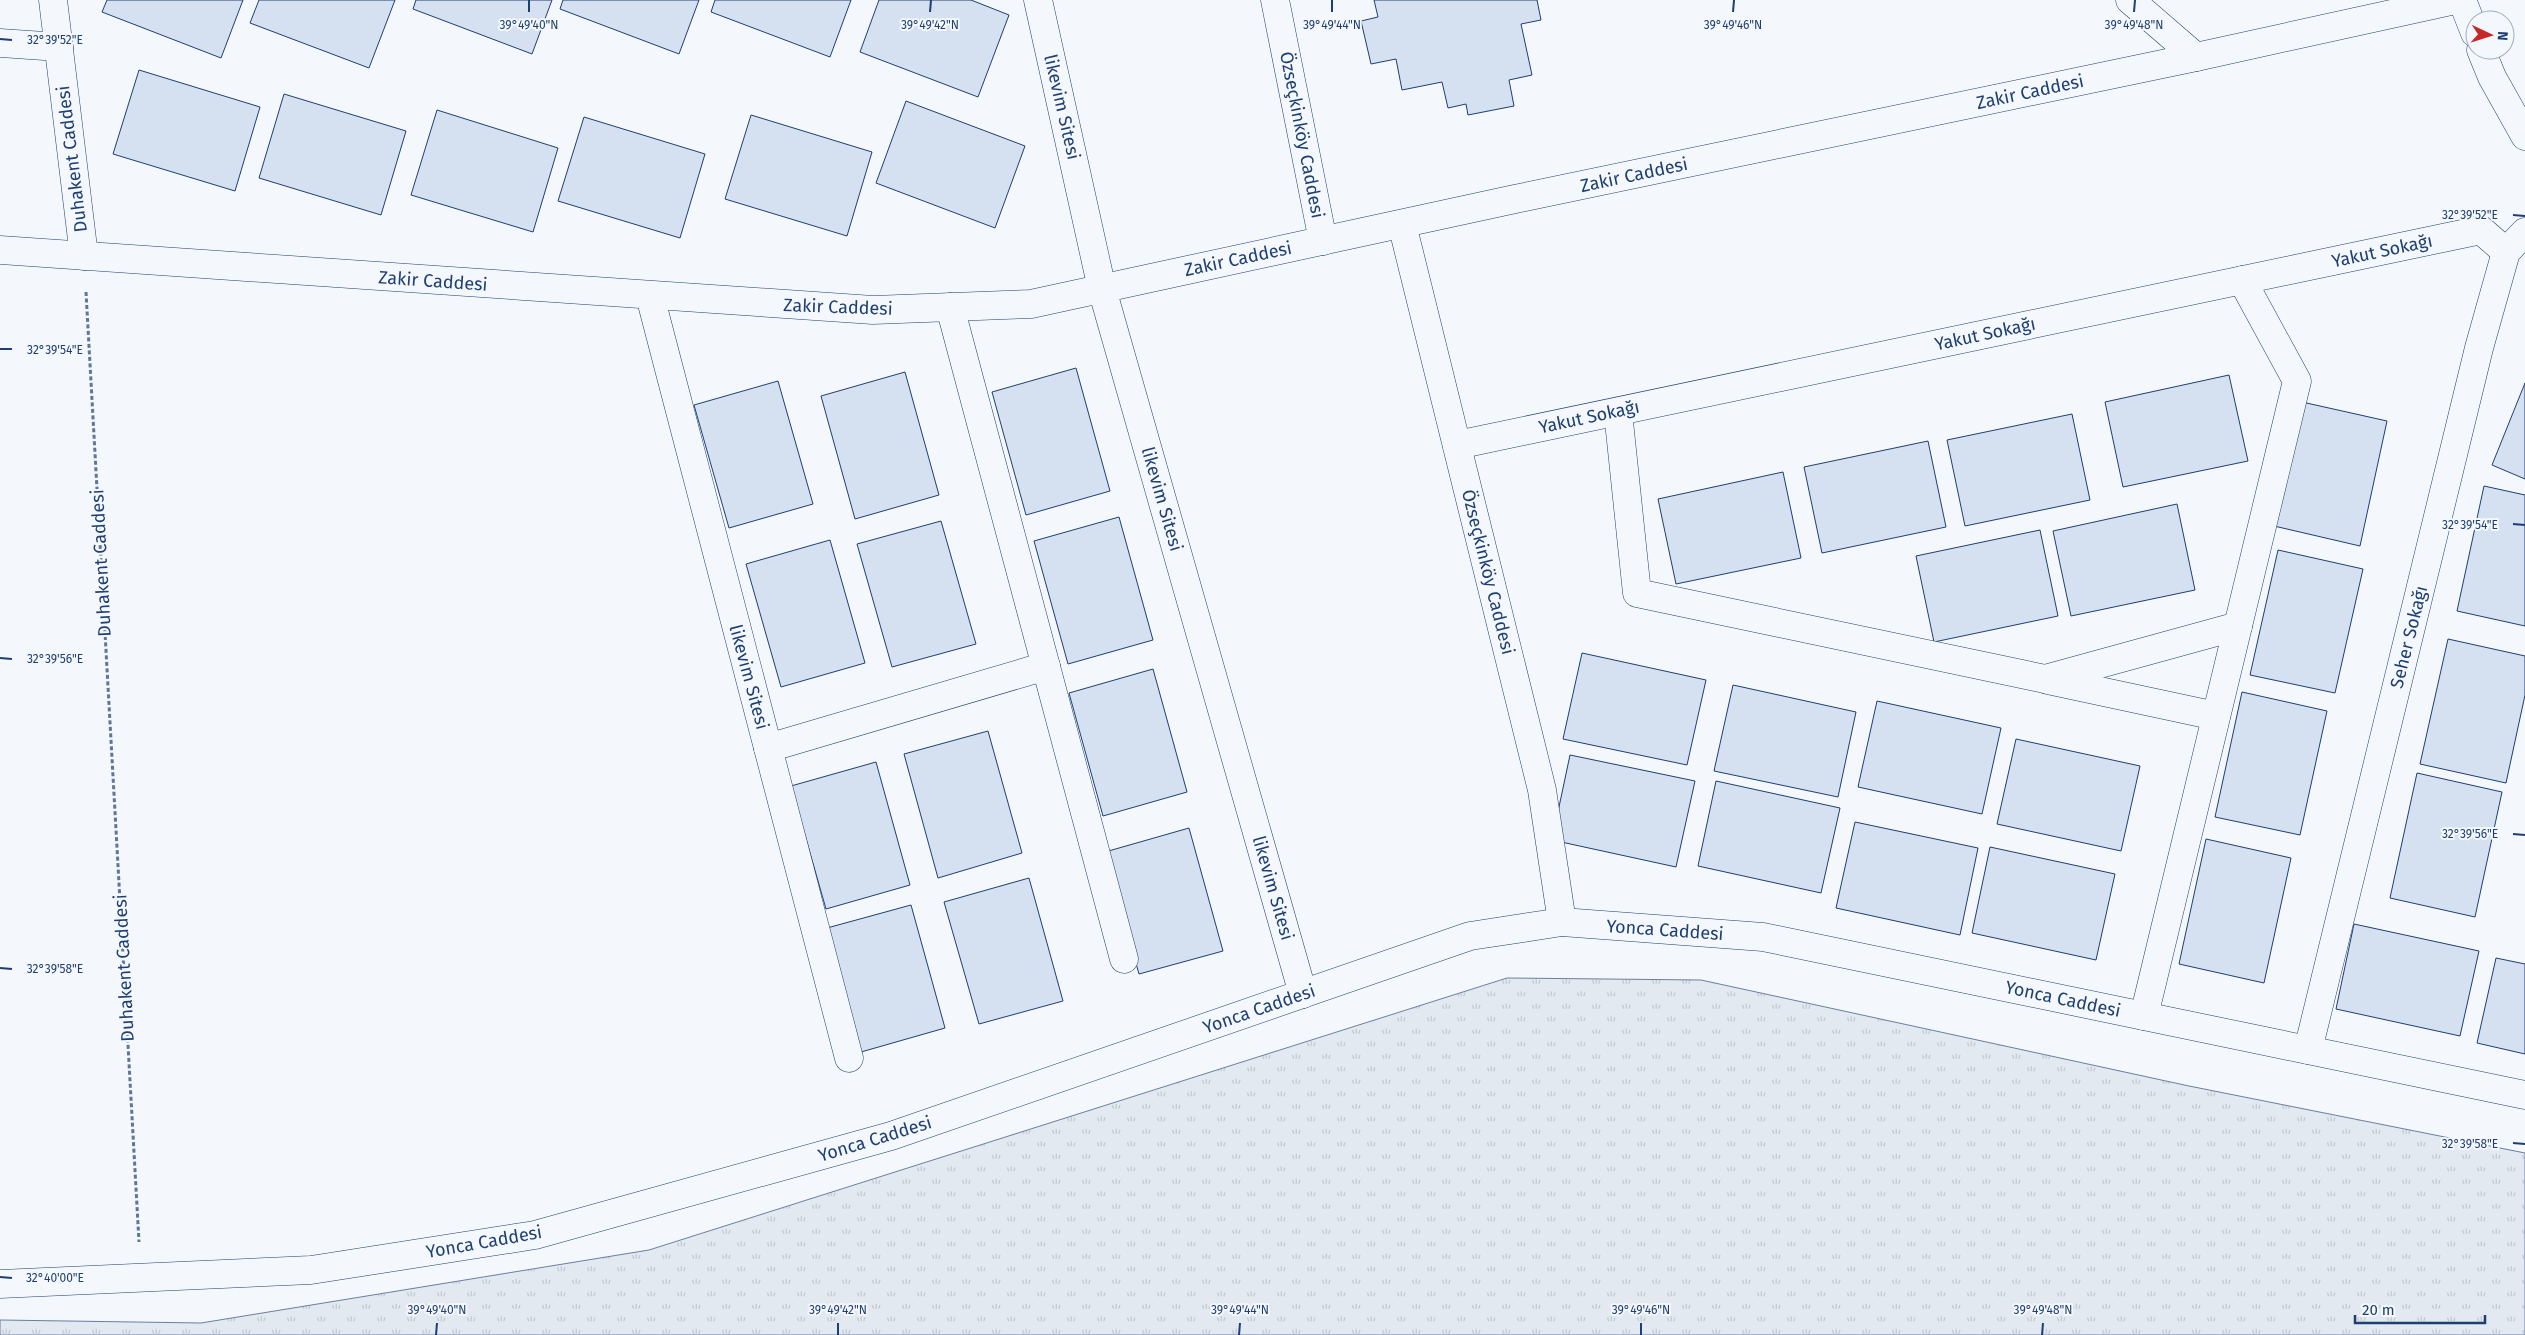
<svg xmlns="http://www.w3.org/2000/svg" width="2525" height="1335" font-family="'Fira Sans',sans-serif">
<defs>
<pattern id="grass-tufts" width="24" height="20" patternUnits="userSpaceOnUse" patternTransform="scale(1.25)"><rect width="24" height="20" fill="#e3e9f0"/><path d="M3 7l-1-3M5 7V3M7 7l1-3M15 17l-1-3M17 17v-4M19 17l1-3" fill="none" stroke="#c2c9d1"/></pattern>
</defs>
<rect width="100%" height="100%" fill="#f4f7fb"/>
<path fill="url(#grass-tufts)" stroke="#687fa3" d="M1507 978 1701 980 2189 1086 2525 1153V1335H0V1320L201 1323 649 1250Z"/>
<g fill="#d5e0f0" stroke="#1d3f73">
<path d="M107 0H243L221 58 102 12Z"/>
<path d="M259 0H395L369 68 250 23Z"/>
<path d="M416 0H552L532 54 413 9Z"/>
<path d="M563 0H699L679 54 560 9Z"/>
<path d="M715 0H851L830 57 711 12Z"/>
<path d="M879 0H971L1009 15 978 97 860 52Z"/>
<path d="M1374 0H1537L1541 20 1521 24 1532 75 1509 80 1514 106 1468 115 1466 104 1448 108 1442 82 1402 90 1396 59 1371 64 1361 21 1378 17Z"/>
<path d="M139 70 260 107 235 191 113 154Z"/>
<path d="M284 94 406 131 381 215 259 178Z"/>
<path d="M906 101 1025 146 995 228 876 183Z"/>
<path d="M437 110 558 148 533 232 411 195Z"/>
<path d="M751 115 872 152 847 236 725 199Z"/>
<path d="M584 117 705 154 680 238 558 201Z"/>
<path d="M1076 368 1110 491 1026 515 992 392Z"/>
<path d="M905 372 939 495 855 519 821 396Z"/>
<path d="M2229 375 2248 461 2123 487 2105 402Z"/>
<path d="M778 381 813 504 729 528 694 405Z"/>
<path d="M2525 383V479L2492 465Z"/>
<path d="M2302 402 2387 421 2360 546 2274 526Z"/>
<path d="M2072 414 2090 500 1965 526 1947 440Z"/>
<path d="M1928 441 1946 527 1822 553 1804 467Z"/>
<path d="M1783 472 1801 558 1676 584 1658 499Z"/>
<path d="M2484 486 2525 495V626L2457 611Z"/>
<path d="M2177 504 2195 590 2071 616 2053 531Z"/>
<path d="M1119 517 1153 640 1068 664 1034 541Z"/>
<path d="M941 521 976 644 892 667 857 544Z"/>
<path d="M2040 530 2058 616 1934 642 1916 556Z"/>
<path d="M830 540 865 663 781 687 746 564Z"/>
<path d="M2278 550 2363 569 2335 693 2250 675Z"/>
<path d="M2448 639 2525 656V695L2506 783 2420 764Z"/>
<path d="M1582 653 1706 680 1687 765 1563 739Z"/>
<path d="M1153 669 1187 792 1103 816 1069 693Z"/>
<path d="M1733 685 1856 712 1838 797 1714 771Z"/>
<path d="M2242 692 2327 711 2300 835 2215 817Z"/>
<path d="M1877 701 2001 728 1982 814 1858 787Z"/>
<path d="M988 731 1022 853 938 878 904 754Z"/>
<path d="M2016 739 2140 766 2121 851 1997 824Z"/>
<path d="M1570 755 1695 781 1676 867 1552 840Z"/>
<path d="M876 762 910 885 826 909 791 786Z"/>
<path d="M2417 773 2502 792 2475 917 2390 898Z"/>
<path d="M1716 781 1840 808 1821 893 1698 866Z"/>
<path d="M1855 822 1978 848 1960 935 1836 908Z"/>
<path d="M1189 828 1223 951 1139 974 1105 852Z"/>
<path d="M2206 839 2291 858 2264 983 2179 964Z"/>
<path d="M1990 847 2115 874 2096 960 1972 933Z"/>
<path d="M1029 878 1063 1001 979 1024 944 902Z"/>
<path d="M911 905 945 1028 861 1052 827 928Z"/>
<path d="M2354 924 2479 951 2460 1036 2336 1009Z"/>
<path d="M2496 958 2525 964V1054L2477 1043Z"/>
</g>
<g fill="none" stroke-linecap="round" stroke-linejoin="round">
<g stroke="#1d3f73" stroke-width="29">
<g id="street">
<path d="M53 0 84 256"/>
<path d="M1038 0 1102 289 1303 994"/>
<path d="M1275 0 1323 241"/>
<path d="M2130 0 2196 57"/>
<path d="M2462 0 2475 33"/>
<path d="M0 43 59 47"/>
<path d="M2481 50 2492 77 2525 136"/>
<path d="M1402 224 1542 790 1562 922"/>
<path d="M0 250 873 310 1031 304 1515 199 2196 57 2455 0"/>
<path d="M650 296 849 1058"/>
<path d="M950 307 1124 959"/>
<path d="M1618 412 1637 593 2045 679 2238 626"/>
<path d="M1457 445 2481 230 2506 252"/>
<path d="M2048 680 2216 716"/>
<path d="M768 748 1046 666"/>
<path d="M2144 1016 2297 381 2242 280"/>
<path d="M2308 1050 2479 348 2506 252 2525 232"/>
<path d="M0 1284 311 1270 535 1235 891 1136 1470 936 1562 922 1763 937 2525 1095"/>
</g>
</g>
<path stroke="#5e769c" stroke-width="3" stroke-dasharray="4 2.5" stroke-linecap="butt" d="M86 292 139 1242"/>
<use href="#street" stroke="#f4f7fb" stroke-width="28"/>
</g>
<path fill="none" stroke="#1d3f73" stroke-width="2" d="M529 12V0M930 12 931 0M1332 12V0M1733 12 1734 0M2134 12 2135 0M0 39 12 40M2513 215 2525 216M0 349H12M2513 524 2525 525M0 658 12 659M2513 834 2525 835M0 968 12 969M2513 1143 2525 1144M0 1277 12 1278M436 1335 437 1323M838 1335V1323M1239 1335 1240 1323M1641 1335V1323M2042 1335 2043 1323"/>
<g text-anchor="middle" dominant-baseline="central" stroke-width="4" stroke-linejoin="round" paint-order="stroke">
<g font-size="18" fill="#1d3f73" stroke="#f4f7fb">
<text transform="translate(2030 92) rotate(-12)">Zakir Caddesi</text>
<text transform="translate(1062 107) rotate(77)">likevim Sitesi</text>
<text transform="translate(1302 135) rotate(79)">Özseçkinköy Caddesi</text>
<text transform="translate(72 159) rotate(-97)">Duhakent Caddesi</text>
<text transform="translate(1634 175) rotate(-12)">Zakir Caddesi</text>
<text transform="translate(2382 251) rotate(-12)">Yakut Sokağı</text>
<text transform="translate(1238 259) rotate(-12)">Zakir Caddesi</text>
<text transform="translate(433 281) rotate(4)">Zakir Caddesi</text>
<text transform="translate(838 307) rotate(2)">Zakir Caddesi</text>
<text transform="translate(1985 334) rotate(-12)">Yakut Sokağı</text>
<text transform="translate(1589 417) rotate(-12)">Yakut Sokağı</text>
<text transform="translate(1162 499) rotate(74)">likevim Sitesi</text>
<text transform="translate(101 563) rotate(-93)">Duhakent Caddesi</text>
<text transform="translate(1488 572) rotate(76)">Özseçkinköy Caddesi</text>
<text transform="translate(2409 637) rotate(-76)">Seher Sokağı</text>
<text transform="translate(749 677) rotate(75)">likevim Sitesi</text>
<text transform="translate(1273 888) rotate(74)">likevim Sitesi</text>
<text transform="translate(1665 930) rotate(4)">Yonca Caddesi</text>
<text transform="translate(124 968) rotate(-93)">Duhakent Caddesi</text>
<text transform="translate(2063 999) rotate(12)">Yonca Caddesi</text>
<text transform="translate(1259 1009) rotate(-19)">Yonca Caddesi</text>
<text transform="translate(875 1139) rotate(-17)">Yonca Caddesi</text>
<text transform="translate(484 1242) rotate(-10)">Yonca Caddesi</text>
</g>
</g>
<g font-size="12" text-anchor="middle" fill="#1d3f73" stroke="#f4f7fb" stroke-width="4" stroke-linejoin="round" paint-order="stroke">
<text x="529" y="29">39°49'40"N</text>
<text x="930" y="29">39°49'42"N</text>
<text x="1332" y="29">39°49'44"N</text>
<text x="1733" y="29">39°49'46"N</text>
<text x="2134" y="29">39°49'48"N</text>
<text x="55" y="44">32°39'52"E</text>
<text x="2470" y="219">32°39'52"E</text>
<text x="55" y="354">32°39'54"E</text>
<text x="2470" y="529">32°39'54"E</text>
<text x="55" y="663">32°39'56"E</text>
<text x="2470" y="838">32°39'56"E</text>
<text x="55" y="973">32°39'58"E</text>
<text x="2470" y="1148">32°39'58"E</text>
<text x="55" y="1282">32°40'00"E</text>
<text x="437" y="1314">39°49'40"N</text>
<text x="838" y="1314">39°49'42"N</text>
<text x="1240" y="1314">39°49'44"N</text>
<text x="1641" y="1314">39°49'46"N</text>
<text x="2043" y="1314">39°49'48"N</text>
</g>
<g transform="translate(2490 35) rotate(94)"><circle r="24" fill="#f4f7fb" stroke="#9eadc5"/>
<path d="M0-4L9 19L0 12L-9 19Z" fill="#c62828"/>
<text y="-8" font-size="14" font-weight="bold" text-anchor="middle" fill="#1d3f73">N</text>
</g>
<path d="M2355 1315v8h130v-8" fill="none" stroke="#1d3f73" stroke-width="2.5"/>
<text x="2362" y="1315" font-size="15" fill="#1d3f73" stroke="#f4f7fb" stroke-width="4" paint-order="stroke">20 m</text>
</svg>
